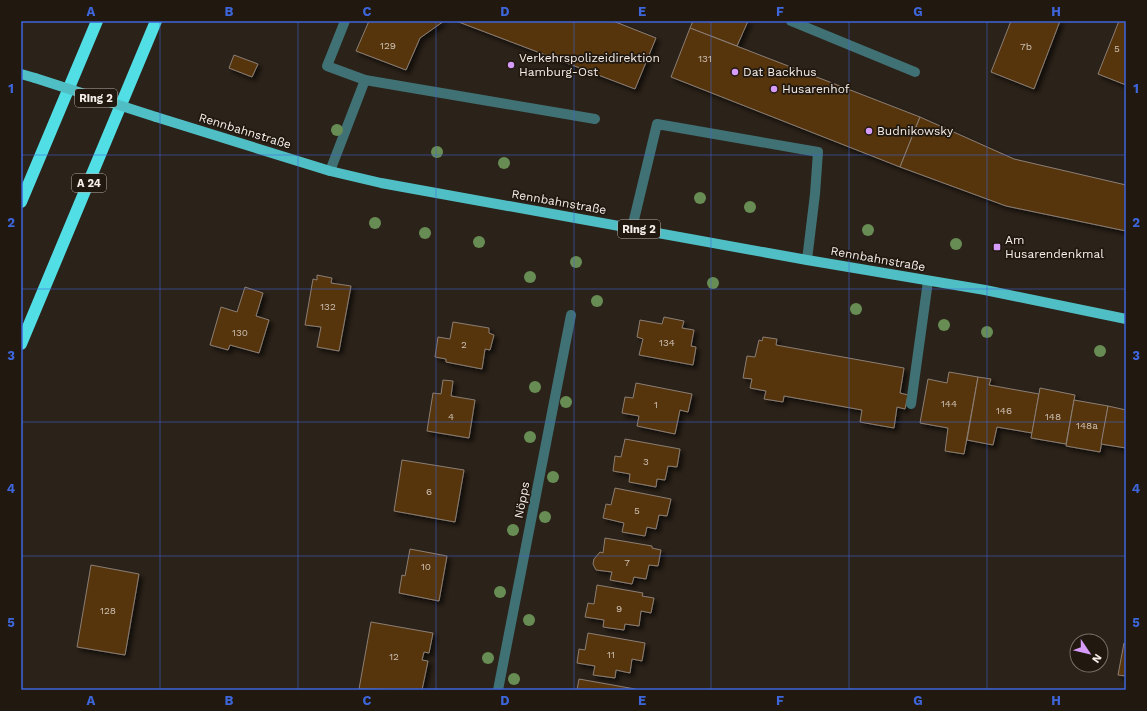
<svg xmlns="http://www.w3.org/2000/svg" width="1147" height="711" font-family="'Work Sans',sans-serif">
<defs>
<filter id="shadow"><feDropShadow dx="3.5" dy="3.5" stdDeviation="2" flood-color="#0009"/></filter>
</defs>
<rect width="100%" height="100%" fill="#2b2219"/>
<g fill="#57340d" stroke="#8a7e74" filter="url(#shadow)">
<path d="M369 21H444L420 38 406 70 356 51Z"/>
<path d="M456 21H613L656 38 635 89Z"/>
<path d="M693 21H748L737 46 690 28Z"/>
<path d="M1011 21H1060L1034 89 991 72Z"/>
<path d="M1119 21H1126V85L1098 74Z"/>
<path d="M690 28 920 117 900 167 671 77Z"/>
<path d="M234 55 258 64 252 77 229 68Z"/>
<path d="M920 117 1014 159 1126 185V231L1006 206 900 167Z"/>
<path d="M317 275 332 278 331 283 351 286 339 351 317 347 321 327 305 325 313 279 317 280Z"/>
<path d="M245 287 263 293 256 316 269 320 259 353 230 345 228 350 210 345 221 307 237 312Z"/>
<path d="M664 317 684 321 682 328 694 330 691 346 696 347 693 365 639 355 643 339 637 337 640 320 662 324Z"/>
<path d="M453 322 489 328V333L494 335 490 350 485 349 482 369 446 362V359L435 357 438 337 450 339Z"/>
<path d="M763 337 777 339 776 345 904 368 900 393 908 395 905 409 897 407 894 428 860 422 862 410 784 396 783 402 764 399 766 391 750 388 752 379 743 378 747 356 755 357 759 340 762 341Z"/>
<path d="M949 372 978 377 964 454 945 451 948 428 920 423 928 379 947 383Z"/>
<path d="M978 377 991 379 989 385 1039 394 1032 433 997 427 993 445 967 440Z"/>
<path d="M443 380 453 381 451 396 475 400 469 438 427 431 433 393 441 394Z"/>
<path d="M636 383 692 394 688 412 680 410 675 434 637 426 639 416 622 413 625 397 633 398Z"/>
<path d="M1040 388 1075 395 1066 444 1031 438Z"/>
<path d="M1074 400 1108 406 1100 452 1066 446Z"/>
<path d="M1108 406 1126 410V448L1101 444Z"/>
<path d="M625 439 680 449 677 467 668 466 665 480 657 479 656 487 629 482 630 474 613 471 615 456 621 457Z"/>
<path d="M402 460 464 470 455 522 394 511Z"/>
<path d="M615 488 671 499 667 516 659 515 656 529 647 527 645 536 622 532 624 523 603 518 606 504 611 505Z"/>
<path d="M605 538 652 546V548L661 550 658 566 649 565 646 579 634 577 632 584 610 580 612 572 596 570 593 564 594 559 600 552 603 553Z"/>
<path d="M410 549 447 556 439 601 399 593 402 575 405 576Z"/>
<path d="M91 565 139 574 125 655 77 647Z"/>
<path d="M597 585 643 593 642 596 654 598 651 613 641 611 639 626 625 624 624 630 603 627 604 620 585 617 588 603 594 604Z"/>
<path d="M371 622 433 633 429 653 424 652 422 660 428 661 422 690 359 689Z"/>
<path d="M588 633 645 643 642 661 632 659 630 673 616 670 615 678 593 675 595 666 577 663 579 649 585 650Z"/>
<path d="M1124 643 1126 644V676L1118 675Z"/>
<path d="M579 679 635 689V690H577Z"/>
</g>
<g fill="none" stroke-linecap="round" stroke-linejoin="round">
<g stroke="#407174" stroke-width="10">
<path d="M345 21 327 66 365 80"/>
<path d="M791 21 915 72"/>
<path d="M330 171 365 80 595 119"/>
<path d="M632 228 657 124 818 152 815 194 807 260"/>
<path d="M911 404 928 281"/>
<path d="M498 690 571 315"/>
</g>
<g stroke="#4fbfc5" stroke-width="10">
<path d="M21 74 35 78"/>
<path d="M156 117 330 171 381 183 807 260 985 290 1126 319"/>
</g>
<g stroke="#52dee5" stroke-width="12">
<path d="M21 202 97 21"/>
<path d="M21 344 156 21"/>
</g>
<path stroke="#4fbfc5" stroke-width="10" d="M35 78 156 117"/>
</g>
<g fill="#688d54">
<circle cx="337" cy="130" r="6"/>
<circle cx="437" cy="152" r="6"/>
<circle cx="504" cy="163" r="6"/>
<circle cx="700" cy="198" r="6"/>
<circle cx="750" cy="207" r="6"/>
<circle cx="375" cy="223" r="6"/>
<circle cx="868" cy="230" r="6"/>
<circle cx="425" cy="233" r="6"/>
<circle cx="479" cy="242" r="6"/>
<circle cx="956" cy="244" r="6"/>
<circle cx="576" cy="262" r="6"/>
<circle cx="530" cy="277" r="6"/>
<circle cx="713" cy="283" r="6"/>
<circle cx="597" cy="301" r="6"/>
<circle cx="856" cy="309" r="6"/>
<circle cx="944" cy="325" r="6"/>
<circle cx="987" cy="332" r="6"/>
<circle cx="1100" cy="351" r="6"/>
<circle cx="535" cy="387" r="6"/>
<circle cx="566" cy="402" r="6"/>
<circle cx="530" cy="437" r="6"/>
<circle cx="553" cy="477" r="6"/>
<circle cx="545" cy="517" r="6"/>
<circle cx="513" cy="530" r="6"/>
<circle cx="500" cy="592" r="6"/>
<circle cx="529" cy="620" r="6"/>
<circle cx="488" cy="658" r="6"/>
<circle cx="514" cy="679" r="6"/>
</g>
<path fill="none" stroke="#3e66db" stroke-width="1" stroke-opacity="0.55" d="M160 21V690M298 21V690M436 21V690M574 21V690M711 21V690M849 21V690M987 21V690M21 155H1126M21 289H1126M21 422H1126M21 556H1126"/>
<g fill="#d79bf9" stroke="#211810" stroke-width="1.5">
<circle cx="511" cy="65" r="4"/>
<circle cx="735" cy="72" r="4"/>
<circle cx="774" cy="89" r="4"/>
<circle cx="869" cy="131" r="4"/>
<rect x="993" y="243" width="8" height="8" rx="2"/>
</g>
<g text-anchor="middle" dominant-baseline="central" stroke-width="3.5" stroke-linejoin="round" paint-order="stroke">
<g font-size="10" fill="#cec0b3">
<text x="388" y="45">129</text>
<text x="1026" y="46">7b</text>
<text x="1117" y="48">5</text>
<text x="705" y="58">131</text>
<text x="328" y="306">132</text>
<text x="240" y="332">130</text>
<text x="667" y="342">134</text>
<text x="464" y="344">2</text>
<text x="949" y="403">144</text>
<text x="656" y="404">1</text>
<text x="1004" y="410">146</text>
<text x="451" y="416">4</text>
<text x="1053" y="416">148</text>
<text x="1087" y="425">148a</text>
<text x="646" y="461">3</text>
<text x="429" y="491">6</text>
<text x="637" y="510">5</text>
<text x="627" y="562">7</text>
<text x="426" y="566">10</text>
<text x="619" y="608">9</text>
<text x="108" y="610">128</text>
<text x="611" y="654">11</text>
<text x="394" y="656">12</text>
</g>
<g fill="#211810" stroke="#b6aea9" stroke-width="1">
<rect x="75" y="89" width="42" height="18" rx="3"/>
<rect x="72" y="174" width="34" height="18" rx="3"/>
<rect x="618" y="220" width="42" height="18" rx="3"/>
</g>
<g font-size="11" font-weight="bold" fill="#f6efea">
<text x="96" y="98">Ring 2</text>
<text x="89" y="183">A 24</text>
<text x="639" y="229">Ring 2</text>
</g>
<g font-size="12" fill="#f6efea" stroke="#211810" text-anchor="start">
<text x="519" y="58">Verkehrspolizeidirektion<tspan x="519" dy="14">Hamburg-Ost</tspan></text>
<text x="743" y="72">Dat Backhus</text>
<text x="782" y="89">Husarenhof</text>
<text x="877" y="131">Budnikowsky</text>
<text x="1005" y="240">Am<tspan x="1005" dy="14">Husarendenkmal</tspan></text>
</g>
<g font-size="12" fill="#f6efea" stroke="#211810">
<text transform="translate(245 131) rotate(17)">Rennbahnstraße</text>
<text transform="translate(559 202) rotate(10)">Rennbahnstraße</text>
<text transform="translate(878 259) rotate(10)">Rennbahnstraße</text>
<text transform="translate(522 500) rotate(-79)">Nöpps</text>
</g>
</g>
<rect width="1147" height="711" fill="none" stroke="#211810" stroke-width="44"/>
<g transform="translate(1089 653) rotate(125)"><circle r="19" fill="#211810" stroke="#766e67"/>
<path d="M0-3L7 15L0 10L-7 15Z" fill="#d79bf9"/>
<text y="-6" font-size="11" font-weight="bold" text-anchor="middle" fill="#f6efea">N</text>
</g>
<rect x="22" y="22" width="1103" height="667" fill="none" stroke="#3e66db" stroke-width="1.5"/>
<g font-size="13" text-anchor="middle" font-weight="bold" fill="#3e66db">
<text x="91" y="16">A</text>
<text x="229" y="16">B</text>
<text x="367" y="16">C</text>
<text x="505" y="16">D</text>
<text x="642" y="16">E</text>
<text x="780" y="16">F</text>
<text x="918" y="16">G</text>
<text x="1056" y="16">H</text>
<text x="11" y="93">1</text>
<text x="1136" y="93">1</text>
<text x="11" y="227">2</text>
<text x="1136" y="227">2</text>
<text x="11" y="360">3</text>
<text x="1136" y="360">3</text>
<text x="11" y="493">4</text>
<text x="1136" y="493">4</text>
<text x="11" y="627">5</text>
<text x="1136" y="627">5</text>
<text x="91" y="705">A</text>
<text x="229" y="705">B</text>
<text x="367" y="705">C</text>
<text x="505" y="705">D</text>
<text x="642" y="705">E</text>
<text x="780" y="705">F</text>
<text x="918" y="705">G</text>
<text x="1056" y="705">H</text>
</g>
</svg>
